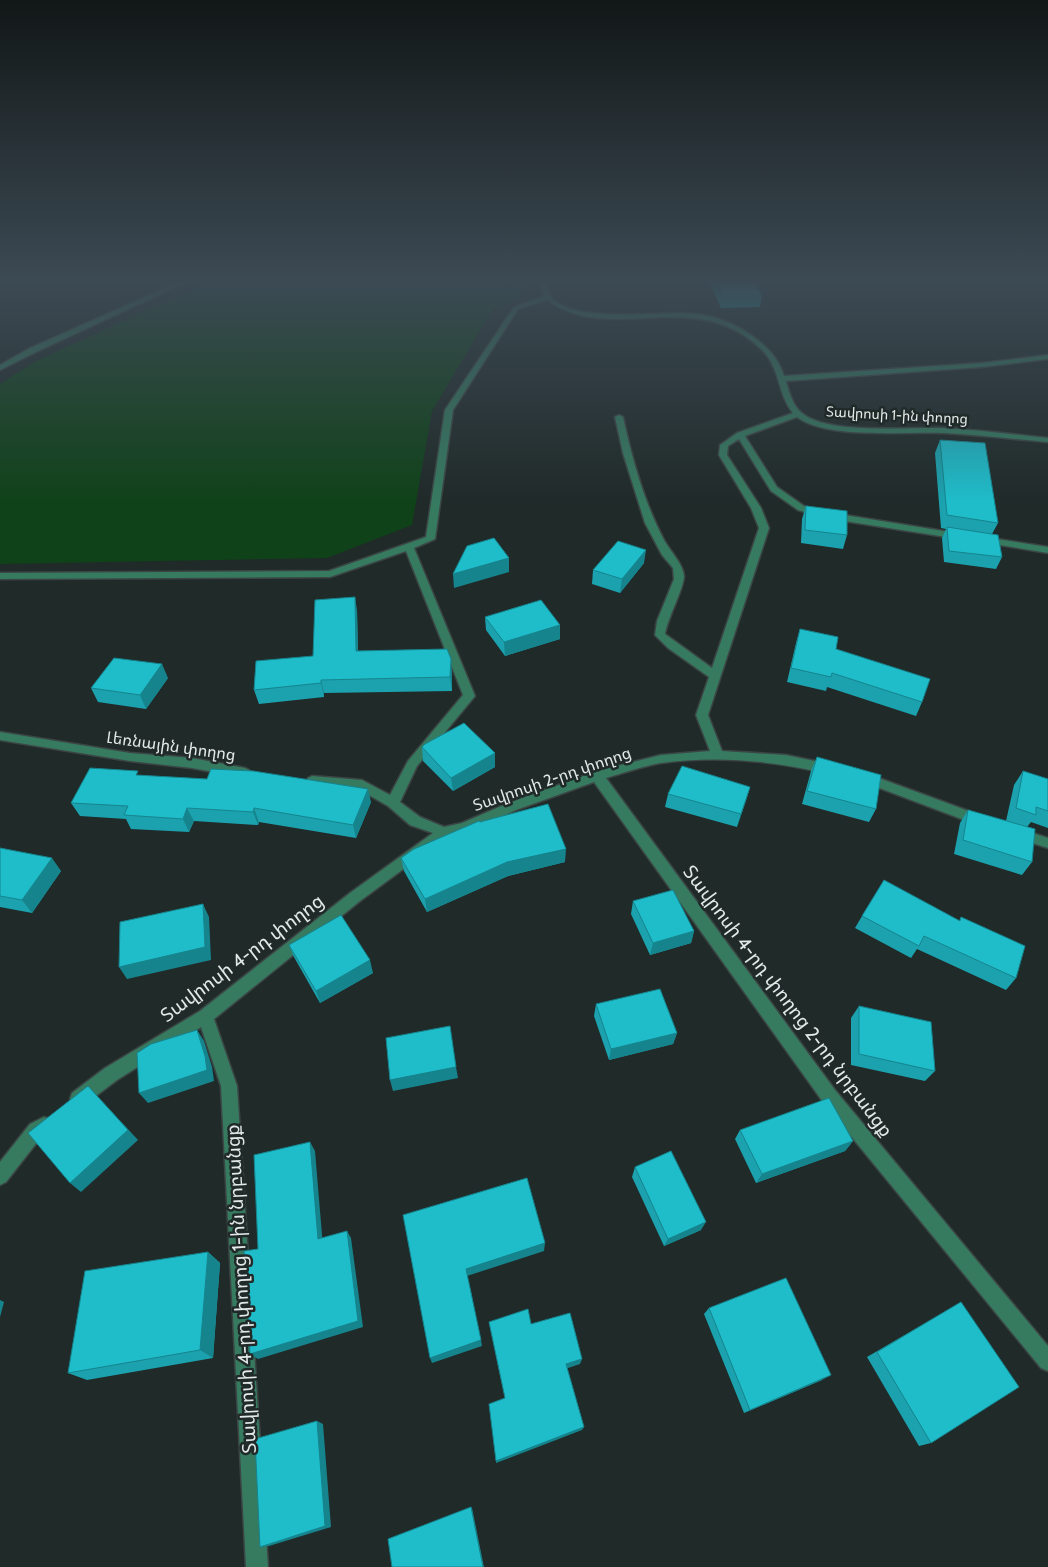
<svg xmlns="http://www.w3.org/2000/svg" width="1048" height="1567" font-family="Cabin,'Noto Sans Armenian',sans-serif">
<rect width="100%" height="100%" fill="#202a29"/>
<path fill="#104219" d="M209 282H525L529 292 493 309 432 411 412 525 327 558 0 564V384L34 362Z"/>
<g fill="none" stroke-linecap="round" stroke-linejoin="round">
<g stroke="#3b4544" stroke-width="3">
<g id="minor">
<path d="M179 282H187L36 352 0 370V365L30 348Z"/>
<path d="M541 282H547C548 287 548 293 551 297 575 325 662 310 696 314 717 316 738 325 755 338 769 348 779 360 784 376L982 363 1048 355V359L982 367 786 381C790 395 793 408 806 416 835 434 906 427 942 428 977 430 1013 434 1048 438V442C1014 439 979 435 945 433 906 431 828 440 797 417L745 436 777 487 804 506 826 512 962 534V538L959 539 825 518 798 510 771 491 739 439 728 446 727 455 761 508 769 528 708 715 722 751 786 755 829 764 833 766 835 769 833 772 829 774C775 761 717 755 661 763 643 766 624 773 606 778L835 1090 1048 1346V1371L1041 1368 823 1102 594 782 516 810 469 832 448 836 360 901 214 1019 237 1086 268 1567H246L221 1086 201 1027 117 1080 84 1105 78 1107 72 1105 70 1099 72 1093 105 1068 200 1011 350 893 433 833 410 825 388 806 360 790 312 786 308 784 306 781 308 778 312 776 362 780 390 795 408 761 463 695 406 551 330 577 0 579V573L329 571 426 537 445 410 514 307 544 296ZM547 300C611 347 697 283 764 352 780 369 778 395 793 413L737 433 720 445 719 455 751 508 759 528 712 668 665 634C668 617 684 588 684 576 683 564 670 551 664 540 644 502 632 459 623 417L619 415 615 417 623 453 645 523 662 555 673 568 674 579 657 621 655 635 668 648 709 677 696 715 710 751 661 755 597 771 506 804 462 823 444 827 420 817 400 802 417 766 475 696 414 548 435 539 453 410 518 309Z"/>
<path d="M984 537 1048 547V553L981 542 979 540Z"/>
<path d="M0 732 130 753 192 758 245 768 249 770 251 773 249 776 245 778 192 768 130 761 0 740Z"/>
<path d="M865 773 985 817 986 821 985 825 980 826 861 781 859 778 861 775Z"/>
<path d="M1018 828 1048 838V848L1013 837 1011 833 1013 829Z"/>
<path d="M44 1117 50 1119 52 1125 50 1131 42 1136 6 1182 0 1185V1162L30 1124Z"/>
</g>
</g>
<use href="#minor" fill="#367a60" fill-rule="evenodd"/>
</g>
<g fill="#1ba2ae">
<path d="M709 282H755L762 296 760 307 721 308Z"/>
<path d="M940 440 998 523 992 534 1002 557 996 569 944 562 942 538 946 529 941 528 935 453Z"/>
<path d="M806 506 847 535 843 549 801 543 802 519Z"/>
<path d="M644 563 620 593 592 584 593 570Z"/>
<path d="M357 610 358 651 452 673V691L324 693V697L259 704 254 690 313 656Z"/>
<path d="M485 617 560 639 505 656 486 630Z"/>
<path d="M800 629 836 649 922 702 916 716 827 687 826 691 787 682 796 643Z"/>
<path d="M168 678 146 709 98 702 91 688Z"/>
<path d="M422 747 495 753V767L453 791 423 761Z"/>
<path d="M817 757 876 809 869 822 802 804 811 771Z"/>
<path d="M1023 771 1048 779V828L1031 822 1027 827 1032 862 1022 875 954 854 960 823 968 810 1006 821 1014 785Z"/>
<path d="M140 775 371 802 356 838 259 822 258 825 194 821 189 832 131 829 126 819 80 816 71 803Z"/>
<path d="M750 787 737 827 665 807 668 794Z"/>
<path d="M0 848 61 871 32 913 0 907Z"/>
<path d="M401 858 565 862 508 876 427 912 404 871Z"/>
<path d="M633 901 694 931 691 943 650 955 631 914Z"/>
<path d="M862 916 959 921 961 917 1016 978 1006 990 917 949 911 958 855 928Z"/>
<path d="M289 945 373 973 320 1003 294 957Z"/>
<path d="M596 1004 677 1033 673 1044 609 1060 594 1016Z"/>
<path d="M859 1006 935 1071 925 1081 851 1065V1018Z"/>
<path d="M740 1130 853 1141 845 1151 756 1183 735 1139Z"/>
<path d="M635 1167 701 1230 664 1246 632 1177Z"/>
<path d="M208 1252 220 1263 213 1358 87 1380 68 1373Z"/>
<path d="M961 1302 931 1443 919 1446 867 1357Z"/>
<path d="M709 1308 822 1380 744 1413 704 1314Z"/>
</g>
<g fill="#16848d">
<path d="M646 550 644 563 620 593 622 579Z"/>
<path d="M509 558V572L454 588 453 574Z"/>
<path d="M355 597 357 610 358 665 356 651Z"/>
<path d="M560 625V639L505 656 504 642Z"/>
<path d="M451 659 452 673V691L450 677Z"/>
<path d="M162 664 168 678 146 709 140 695Z"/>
<path d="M321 680 324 693V697L321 683Z"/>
<path d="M495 753V767L453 791 451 778Z"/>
<path d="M750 787 746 801 737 827 741 814Z"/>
<path d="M368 789 371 802 356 838 353 825Z"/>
<path d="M187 808 194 821 189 832 183 819Z"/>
<path d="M254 808 259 822 258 825 253 812Z"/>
<path d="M566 849 565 862 508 876 427 912 425 899 507 862Z"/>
<path d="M52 858 61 871 32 913 22 900Z"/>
<path d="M203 904 209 917 211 960 127 979 119 967Z"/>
<path d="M694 931 691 943 650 955 653 943Z"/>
<path d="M370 960 373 973 320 1003 316 991Z"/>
<path d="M197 1030 204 1041 212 1067 214 1081 148 1103 139 1093Z"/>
<path d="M677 1033 673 1044 609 1060 611 1049Z"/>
<path d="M456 1067 458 1078 393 1091 390 1080Z"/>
<path d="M88 1086 138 1140 81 1192 70 1183Z"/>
<path d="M853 1141 845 1151 756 1183 762 1174Z"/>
<path d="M310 1142 315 1151 323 1247 318 1239Z"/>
<path d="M706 1222 701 1230 664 1246 668 1239Z"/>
<path d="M347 1231 351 1238 363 1327 258 1359 250 1354Z"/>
<path d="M545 1243 544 1251 467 1276 466 1269Z"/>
<path d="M208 1252 220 1263 213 1358 200 1350Z"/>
<path d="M0 1300 4 1302 0 1317Z"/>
<path d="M481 1340 482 1346 432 1363 430 1358Z"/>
<path d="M582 1359 580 1364 565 1369 566 1364Z"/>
<path d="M831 1375 822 1380 744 1413 750 1410Z"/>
<path d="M317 1421 323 1424 331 1527 269 1546 260 1547Z"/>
<path d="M584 1427 582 1430 496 1463V1461Z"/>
<path d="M471 1507 472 1508 484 1567H483Z"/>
</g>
<g fill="#1fbcca" stroke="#16848d">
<path d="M716 282H755L762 296H723Z"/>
<path d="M940 440 985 443 998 523 947 515Z"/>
<path d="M806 506 847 511V535L805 530Z"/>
<path d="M947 527 998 535 1002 557 949 551Z"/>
<path d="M494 538 509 558 453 574 467 546Z"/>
<path d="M618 541 646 550 622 579 593 570Z"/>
<path d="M355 597 356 651 447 649 451 659 450 677 321 680V683L254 690 256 661 313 656 315 600Z"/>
<path d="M541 600 560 625 504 642 485 617Z"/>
<path d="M800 629 838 637 836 649 930 679 922 702 832 673 831 677 791 668Z"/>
<path d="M114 658 162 664 140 695 91 688Z"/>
<path d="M464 723 495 753 451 778 422 747 425 744Z"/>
<path d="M817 757 881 775 876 809 807 791Z"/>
<path d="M682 766 750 787 741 814 668 794Z"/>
<path d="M90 768 138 771 136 775 207 779 211 769 253 771 368 789 353 825 254 808 253 812 187 808 183 819 124 815 128 806 71 803Z"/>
<path d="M1023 771 1048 779V811L1036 807V815L1016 808Z"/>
<path d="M548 804 566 849 507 862 425 899 401 858 414 849 479 821 480 822Z"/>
<path d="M968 810 1035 829 1032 862 963 840Z"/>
<path d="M0 848 52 858 22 900 0 896Z"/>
<path d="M884 880 960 921 961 917 1025 946 1016 978 924 936 919 946 862 916Z"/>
<path d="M673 890 694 931 653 943 633 901Z"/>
<path d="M203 904 205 947 119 967 120 922Z"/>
<path d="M341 915 370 960 316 991 289 945Z"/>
<path d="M660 989 677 1033 611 1049 596 1004Z"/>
<path d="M859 1006 931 1022 935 1071 859 1054Z"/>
<path d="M450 1026 456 1067 390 1080 386 1038Z"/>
<path d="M197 1030 205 1056 207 1070 139 1093 137 1053 151 1044Z"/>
<path d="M88 1086 128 1130 70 1183 28 1133Z"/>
<path d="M829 1098 853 1141 762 1174 740 1130Z"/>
<path d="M310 1142 318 1239 347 1231 358 1321 250 1354 244 1251 258 1249 254 1155Z"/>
<path d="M671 1151 706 1222 668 1239 635 1167Z"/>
<path d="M527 1178 545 1243 466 1269 481 1340 430 1358 403 1215Z"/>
<path d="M208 1252 200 1350 68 1373 85 1271Z"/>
<path d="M786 1278 831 1375 750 1410 709 1308Z"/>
<path d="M961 1302 1019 1387 931 1443 877 1352Z"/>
<path d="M528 1309 531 1324 570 1313 582 1359 566 1364 584 1427 496 1461 489 1404 505 1398 489 1322Z"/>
<path d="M317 1421 325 1526 260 1547 255 1439Z"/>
<path d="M471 1507 483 1567H392L388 1539Z"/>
</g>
<linearGradient id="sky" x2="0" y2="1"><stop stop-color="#121717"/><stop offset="0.56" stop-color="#3c4a54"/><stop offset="1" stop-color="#3c4a54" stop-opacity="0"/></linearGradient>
<rect width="1048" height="501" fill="url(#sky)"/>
<g text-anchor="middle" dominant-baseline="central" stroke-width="5" stroke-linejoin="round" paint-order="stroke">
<g font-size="14" fill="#e2e9e8" stroke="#202a29">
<text transform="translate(897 415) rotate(3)">Տավրոսի 1-ին փողոց</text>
</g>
<g font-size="16" fill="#e2e9e8" stroke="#202a29">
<text transform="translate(171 746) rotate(8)">Լեռնային փողոց</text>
<text transform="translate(552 779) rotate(-19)">Տավրոսի 2-րդ փողոց</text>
</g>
<g font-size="19" fill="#e2e9e8" stroke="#202a29">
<text transform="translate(242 958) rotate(-37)">Տավրոսի 4-րդ փողոց</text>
<text transform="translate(788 1001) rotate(53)">Տավրոսի 4-րդ փողոց 2-րդ նրբանցք</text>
<text transform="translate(241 1289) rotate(-93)">Տավրոսի 4-րդ փողոց 1-ին նրբանցք</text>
</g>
</g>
</svg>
